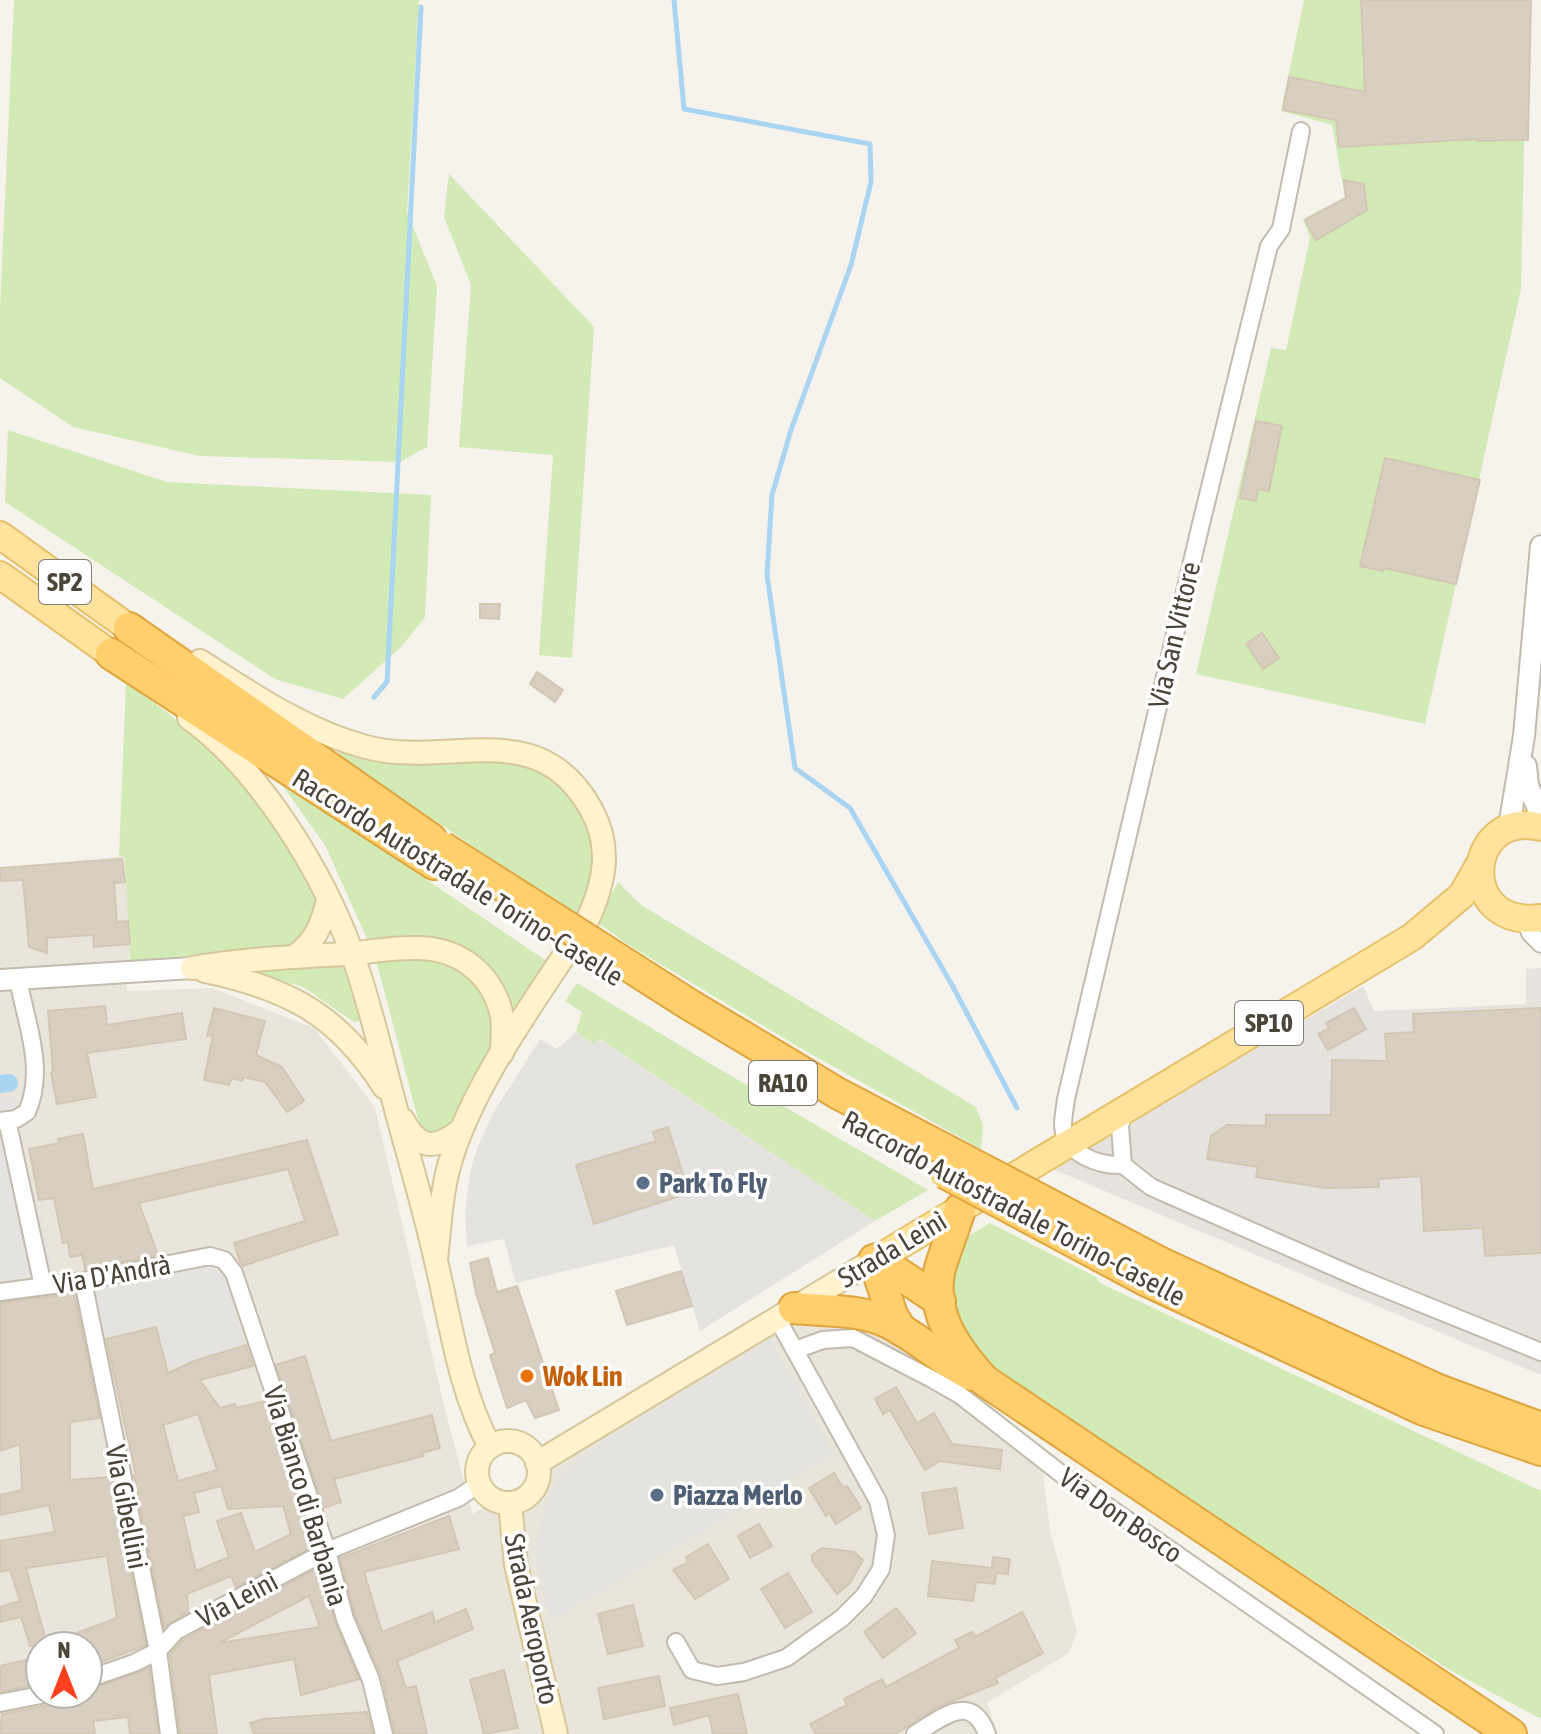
<svg xmlns="http://www.w3.org/2000/svg" width="1541" height="1734" font-family="'Asap Condensed',sans-serif">
<rect width="100%" height="100%" fill="#f6f3ec"/>
<path fill="#eae5da" fill-rule="evenodd" d="M125 856 130 939 127 991 212 988 314 1028 375 1107 445 1410 473 1514 812 1309 895 1338 958 1382 1040 1448 1050 1530 1077 1631 1069 1653 987 1703 998 1734H0V868ZM40 1646H88V1694H40Z"/>
<path fill="#e6e2dd" d="M1541 968V1375L1050 1168 1363 986 1374 1011 1526 1004V969Z"/>
<g fill="#d2eab5">
<path d="M14 0H419L407 212 437 286 427 447 400 462 200 456 73 427 0 378V308Z"/>
<path d="M1304 0H1527L1521 289 1425 724 1196 674 1271 348 1286 350 1310 238 1303 219 1345 197 1332 125 1281 111Z"/>
<path d="M449 174 594 327 572 658 539 655 553 455 459 447 471 285 444 217Z"/>
<path d="M8 430 167 482 431 495 425 617 401 647 343 699 275 679 5 502Z"/>
<path d="M126 683C173 716 221 751 258 796 284 828 302 867 320 904L299 946 130 961 125 857 119 856Z"/>
<path d="M336 750C362 756 387 762 414 763 453 765 491 755 529 766 574 779 601 834 595 878 593 891 585 905 580 918L346 761Z"/>
<path d="M277 778 551 964 512 1023 488 968 369 943 325 845Z"/>
<path d="M618 882 641 905 976 1107 983 1125 981 1149 802 1049 627 944 597 922Z"/>
<path d="M386 955 456 960 492 1000 494 1050 453 1128 443 1133 427 1134 420 1127 376 960Z"/>
<path d="M342 961 360 1019 355 1023 305 988 247 969Z"/>
<path d="M577 983 714 1066 928 1190 875 1221 600 1039 595 1045 576 1032 582 1012 565 1001Z"/>
<path d="M990 1223 1096 1277 1100 1283 1541 1491V1719L1448 1669 1087 1432 996 1370 966 1346 953 1325 948 1268 960 1241Z"/>
</g>
<g fill="#e5e3e0">
<path d="M576 1032 595 1045 599 1039 875 1221 700 1331 674 1245 516 1283 504 1239 467 1246 465 1213 470 1172 477 1149 492 1115 540 1039 557 1049Z"/>
<path d="M15 1096 34 1207 41 1209 53 1272 0 1282V1098Z"/>
<path d="M196 1265H205L215 1269 226 1281 245 1343 170 1367 156 1325 99 1338 88 1288Z"/>
<path d="M770 1339 834 1454 553 1620 548 1611 536 1555 543 1511 558 1479 593 1447Z"/>
</g>
<g fill="none" stroke-linecap="round" stroke-linejoin="round">
<g stroke="#a9d4f2" stroke-width="5">
<path d="M674 0 684 109 870 144 871 182 851 265 791 430 772 495 767 575 795 768 850 808 952 985 1017 1108"/>
<path d="M374 697 387 682 421 7"/>
</g>
<path stroke="#a9d4f2" stroke-width="18" d="M0 1084 9 1083"/>
</g>
<g fill="#d8cfc1" stroke="#d3c7b4" stroke-width="2" fill-rule="evenodd">
<path d="M1361 0H1531L1528 140 1478 141V139L1339 147 1336 120 1283 110 1289 77 1365 92Z"/>
<path d="M1344 180 1364 184 1367 210 1316 240 1305 220 1346 198Z"/>
<path d="M1256 421 1282 426 1269 491 1258 489 1256 501 1240 498Z"/>
<path d="M1385 458 1480 480 1456 584 1384 568 1383 571 1360 566Z"/>
<path d="M480 604H500L499 619 480 618Z"/>
<path d="M1262 633 1279 658 1263 669 1246 644Z"/>
<path d="M537 672 563 690 555 702 530 684Z"/>
<path d="M122 859 125 882 114 883 117 922 128 921 130 944 94 947 93 935 47 938V953L29 947 23 880 0 881V868Z"/>
<path d="M105 1006 107 1025 182 1013 186 1039 87 1053 96 1097 57 1104 51 1073 53 1072 48 1011Z"/>
<path d="M214 1008 265 1021 256 1055 282 1067 304 1101 287 1112 265 1082 244 1077 242 1081 232 1078 229 1085 204 1080 213 1035 207 1036Z"/>
<path d="M1354 1008 1366 1029 1328 1050 1318 1034 1329 1028 1326 1023Z"/>
<path d="M1541 1008V1253L1485 1256 1483 1228 1424 1231 1421 1176 1378 1179 1379 1187 1326 1188 1256 1177 1258 1167 1207 1159 1211 1136 1227 1125 1266 1126V1115H1331L1332 1060 1387 1061 1385 1034 1414 1032 1413 1014Z"/>
<path d="M668 1127 689 1193 594 1224 576 1165 656 1141 653 1132Z"/>
<path d="M83 1134 93 1189 307 1140 338 1234 243 1266 240 1262 234 1243 305 1221 288 1169 139 1203 158 1255 85 1269 82 1255 70 1257 68 1242 63 1243 54 1198 39 1200 29 1149 59 1143 58 1139Z"/>
<path d="M488 1258 497 1292 517 1286 559 1410 535 1418 526 1400 507 1408 490 1355 495 1353 476 1293 470 1263Z"/>
<path d="M681 1271 692 1306 627 1325 616 1291Z"/>
<path d="M74 1293 100 1418 70 1422V1480L111 1477 146 1645 88 1667V1646H30L21 1617 0 1622V1607L20 1601 10 1570 0 1572V1541L55 1532 49 1505 0 1515V1495L22 1490 20 1444 0 1451V1303ZM107 1556 117 1618 47 1644 26 1568Z"/>
<path d="M156 1327 168 1373 194 1361 246 1345 253 1366 200 1380 220 1408 235 1404 237 1408 265 1401 314 1546 236 1587 231 1576 187 1594 188 1612 164 1627 134 1475H136L106 1339ZM198 1414 217 1470 178 1481 163 1425ZM221 1486 228 1509 283 1506 291 1534 255 1552 241 1513 217 1521 229 1557 196 1571 183 1516 199 1512 194 1493Z"/>
<path d="M305 1356 331 1441 432 1415 440 1448 422 1453 423 1456 334 1479 341 1502 324 1508 276 1365Z"/>
<path d="M896 1387 917 1423 934 1413 952 1444 1002 1450 1000 1469 940 1461 925 1470 890 1410 883 1414 875 1399Z"/>
<path d="M834 1473 843 1488 847 1486 861 1508 836 1524 829 1513 826 1516 809 1488Z"/>
<path d="M956 1488 963 1528 929 1534 922 1493Z"/>
<path d="M449 1516 459 1549 364 1572 382 1632 432 1612 435 1622 466 1609 473 1629 397 1661 406 1688 416 1686 427 1734H395L382 1677 355 1615 340 1558Z"/>
<path d="M759 1524 772 1546 750 1558 738 1536Z"/>
<path d="M708 1544 729 1579 695 1599 673 1570 688 1562 686 1557Z"/>
<path d="M822 1548 854 1552 863 1560 850 1583 837 1594 812 1561V1555Z"/>
<path d="M993 1557 1010 1559 1008 1574 996 1573 995 1584 976 1582 973 1601 928 1596 932 1561 992 1568Z"/>
<path d="M320 1567 335 1623 359 1679 301 1695 294 1659 209 1675 217 1734H180L170 1655 183 1640ZM309 1596 320 1627 219 1643Z"/>
<path d="M788 1573 812 1612 785 1628 761 1589Z"/>
<path d="M633 1605 643 1646 608 1654 598 1614Z"/>
<path d="M896 1608 916 1633 883 1658 864 1632Z"/>
<path d="M1022 1612 1043 1653 995 1678 998 1683 940 1706 896 1734H816L810 1724 847 1705 844 1699 882 1679 886 1687 959 1648 955 1640 972 1632 975 1637Z"/>
<path d="M40 1657V1684L0 1692V1666Z"/>
<path d="M149 1668 158 1734H130L128 1717 93 1721 95 1734H0L2 1714 49 1705 54 1702 57 1694H88V1690Z"/>
<path d="M504 1670 518 1728 484 1734 470 1680Z"/>
<path d="M659 1676 665 1706 604 1719 598 1688Z"/>
<path d="M738 1694 747 1734H713L709 1715 674 1725 670 1708Z"/>
<path d="M367 1712 373 1734H254L250 1723 263 1719Z"/>
</g>
<g fill="none" stroke-linecap="round" stroke-linejoin="round">
<g stroke="#c2bbae" stroke-width="20">
<g id="minor">
<path d="M1525 920 1530 933 1541 944"/>
<path d="M1125 1109 1120 1126 1123 1165 1151 1187 1361 1279 1541 1352"/>
<path d="M7 1120 43 1286"/>
<path d="M0 1121 16 1119 27 1112C46 1069 26 1023 18 979"/>
<path d="M1123 1165C1099 1166 1064 1154 1063 1125 1063 1117 1065 1107 1066 1099L1199 532 1269 246 1281 229 1301 131"/>
<path d="M83 1281 158 1651 169 1734"/>
<path d="M0 1292 83 1281 210 1256 224 1260 234 1273 327 1551 345 1619 371 1680 384 1734"/>
<path d="M795 1350 823 1340 853 1338 932 1379 960 1395 1064 1476 1435 1734"/>
<path d="M676 1642 692 1670 717 1676 744 1672 786 1658 842 1618 864 1596 881 1569 886 1535 878 1501 777 1318"/>
<path d="M88 1679 134 1663 158 1651 176 1631 327 1551 458 1498 479 1484"/>
<path d="M0 1703 46 1694"/>
<path d="M915 1734C942 1718 971 1691 987 1734"/>
</g>
</g>
<g stroke="#c2bbae" stroke-width="24">
<g id="tertiary">
<path d="M1526 766 1528 786 1541 815"/>
<path d="M1509 827 1524 736 1541 546"/>
<path d="M0 980 192 968"/>
</g>
</g>
<g stroke="#d6c79b" stroke-width="26">
<g id="secondary">
<path d="M200 661C252 694 305 731 366 747 448 769 538 713 591 809 612 847 605 881 588 919 543 990 477 1076 452 1156 441 1189 440 1224 436 1259"/>
<path d="M189 718C260 769 324 874 353 956 370 1003 381 1053 394 1102 408 1155 424 1207 436 1261 451 1324 459 1389 490 1447"/>
<path d="M294 957C315 942 322 925 328 900"/>
<path d="M192 968C243 959 293 957 345 954 370 952 394 947 419 948 461 949 493 975 502 1016 504 1028 502 1041 502 1053"/>
<path d="M205 971C287 988 338 1014 384 1087"/>
<path d="M403 1120C419 1150 435 1150 461 1130"/>
<circle cx="508" cy="1472" r="31"/>
<path d="M537 1463 874 1260"/>
<path d="M510 1503 516 1565 556 1734"/>
</g>
</g>
<g stroke="#e6c16a" stroke-width="30">
<g id="primary">
<path d="M0 535 129 628"/>
<path d="M0 575 111 654"/>
<path d="M1541 827C1465 808 1455 929 1541 918"/>
<path d="M877 1259 1412 937 1462 895 1480 863"/>
</g>
</g>
<g stroke="#e0a43c" stroke-width="34">
<g id="motorway">
<path d="M129 628 431 839"/>
<path d="M111 654 434 864"/>
<path d="M960 1209C954 1229 946 1248 940 1268 929 1313 957 1351 985 1381L1511 1734"/>
<path d="M877 1259 940 1301"/>
<path d="M874 1260 892 1315 901 1330"/>
<path d="M1163 1264 1436 1389 1541 1428"/>
<path d="M1145 1280 1424 1410 1541 1450"/>
<path d="M794 1308C824 1311 859 1309 887 1322 917 1336 941 1361 972 1375"/>
</g>
</g>
<use href="#minor" stroke="#fff" stroke-width="16"/>
<use href="#tertiary" stroke="#fff" stroke-width="20"/>
<use href="#secondary" stroke="#fff3cd" stroke-width="22"/>
<use href="#primary" stroke="#ffe39c" stroke-width="26"/>
<use href="#motorway" stroke="#ffcf6e" stroke-width="30"/>
<g stroke="#e0a43c" stroke-width="34" stroke-linecap="butt">
<g id="motorway-bridge">
<path d="M442 847 690 1005 837 1093 1163 1264"/>
<path d="M945 1173 1145 1280"/>
</g>
</g>
<use href="#motorway-bridge" stroke="#ffcf6e" stroke-width="30"/>
</g>
<g fill="#5c6f8a" stroke="#fff" stroke-width="3">
<circle cx="643" cy="1183" r="8"/>
<circle cx="657" cy="1495" r="8"/>
</g>
<circle fill="#e8710a" stroke="#fff" stroke-width="3" cx="527" cy="1376" r="8"/>
<g text-anchor="middle" dominant-baseline="central" stroke-width="7" stroke-linejoin="round" paint-order="stroke">
<g fill="#fff" stroke="#817c74" stroke-width="2">
<rect x="39" y="560" width="52" height="44" rx="6"/>
<rect x="1235" y="1001" width="68" height="44" rx="6"/>
<rect x="749" y="1061" width="68" height="44" rx="6"/>
</g>
<g font-size="26" font-weight="bold" fill="#4b4439">
<text x="65" y="582">SP2</text>
<text x="1269" y="1023">SP10</text>
<text x="783" y="1083">RA10</text>
</g>
<g font-size="28" fill="#4b4439" stroke="#fff">
<text transform="translate(1174 635) rotate(-77)">Via San Vittore</text>
<text transform="translate(458 877) rotate(32)">Raccordo Autostradale Torino-Caselle</text>
<text transform="translate(1014 1208) rotate(28)">Raccordo Autostradale Torino-Caselle</text>
<text transform="translate(892 1249) rotate(-31)">Strada Leinì</text>
<text transform="translate(112 1274) rotate(-10)">Via D'Andrà</text>
<text transform="translate(306 1496) rotate(73)">Via Bianco di Barbania</text>
<text transform="translate(127 1507) rotate(79)">Via Gibellini</text>
<text transform="translate(1121 1515) rotate(35)">Via Don Bosco</text>
<text transform="translate(237 1599) rotate(-28)">Via Leinì</text>
<text transform="translate(532 1619) rotate(78)">Strada Aeroporto</text>
</g>
<g font-size="28" font-weight="bold" fill="#4e5e75" stroke="#fff" text-anchor="start">
<text x="659" y="1183">Park To Fly</text>
<text x="673" y="1495">Piazza Merlo</text>
</g>
<g font-size="28" font-weight="bold" fill="#c56008" stroke="#fff" text-anchor="start">
<text x="543" y="1376">Wok Lin</text>
</g>
</g>
<g transform="translate(64 1670)"><circle r="38" fill="#ffffff" stroke="#b7b4b0" stroke-width="2"/>
<path d="M0-6L14 30L0 20L-14 30Z" fill="#fc3f1d"/>
<text y="-12" font-size="22" font-weight="bold" text-anchor="middle" fill="#4b4439">N</text>
</g>
</svg>
